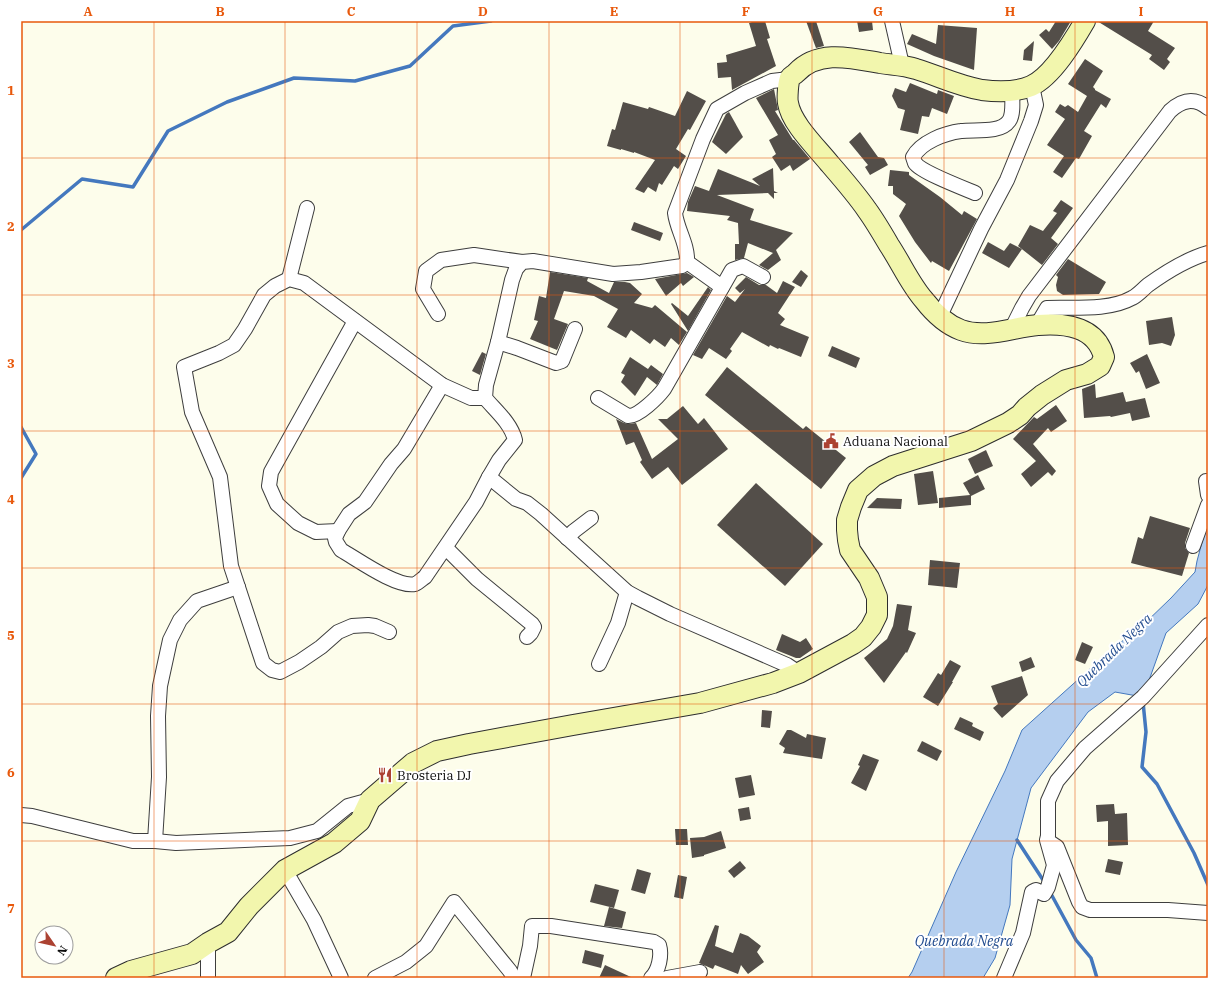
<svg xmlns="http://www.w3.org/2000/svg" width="1229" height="999" font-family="'IBM Plex Serif',serif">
<rect width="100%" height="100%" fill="#fdfdeb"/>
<path fill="#b5cfef" stroke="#4478be" d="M1208 520V585L1198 604 1166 633 1143 697 1115 692 1088 712 1031 788 1012 859 1010 905 995 958 983 978H908L912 972 956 872 1005 771 1022 730 1112 649 1142 626 1171 598 1195 572 1197 561Z"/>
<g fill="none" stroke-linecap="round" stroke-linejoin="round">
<g stroke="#4478be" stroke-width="3.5">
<path d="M21 230 82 179 133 187 168 131 227 102 294 78 355 81 410 66 453 26 491 21"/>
<path d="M21 427 36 454 21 478"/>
<path d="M1143 702 1146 732 1142 767 1157 784 1194 853 1208 885"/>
<path d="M1017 840 1045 883"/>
<path d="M1050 892 1076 940 1091 958 1097 978"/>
</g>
</g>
<g fill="#534e49">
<path d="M755 21H765L770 38 767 39 776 66 732 90 731 77 718 78 717 63 727 62 726 55 756 46 749 23Z"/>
<path d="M806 21H816L824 46 816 48Z"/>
<path d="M857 21H872L873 30 859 32Z"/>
<path d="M1056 21H1071L1059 41 1052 49 1039 35 1046 29 1049 32Z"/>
<path d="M1097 21H1154L1148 31 1175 48 1167 59 1170 62 1164 70 1149 59 1152 55Z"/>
<path d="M938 25 977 28 974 70 934 56 907 44 912 34 936 44Z"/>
<path d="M1034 41 1032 61 1023 60 1024 50Z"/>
<path d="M1085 59 1103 71 1093 87 1095 89V90L1111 99 1106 108 1101 104 1084 131 1092 136 1079 159 1076 158 1062 178 1053 172 1064 156 1047 145 1065 119 1055 112 1060 104 1065 107 1068 105 1078 112 1087 96 1068 84Z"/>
<path d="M910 83 937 94 938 90 954 96 947 114 932 108 929 117 922 116 918 134 900 130 905 110 898 108 892 96 895 88 906 92Z"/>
<path d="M774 89 778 110 775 111 793 140H794L810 159 793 171 790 165 781 171 772 157 776 154 769 140 778 135 756 98Z"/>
<path d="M687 91 706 101 690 130 688 129 676 149 686 156 678 169 674 166 662 185 659 183 656 192 648 187 644 193 635 189 655 160 634 152V153L621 149V150L607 146 612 129 615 130 623 102 648 109 649 107 675 116Z"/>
<path d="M729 112 743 137 726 154 712 142 726 114Z"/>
<path d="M860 132 878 157 884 158 888 165 870 175 865 167 868 165 849 142Z"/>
<path d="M773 168 774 191 778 193H774V199L768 193 717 195 754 209 750 220 793 233 776 250 781 260 768 270 759 265 773 253 748 243 744 258 735 260V244H739L738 223 727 220 730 216 687 211 688 202 695 186 709 191 718 169 760 186 752 179Z"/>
<path d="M890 170 909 172V175L940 197 962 215 964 211 977 219 949 271 932 261 931 263 915 242 899 216 906 204 893 194V186H888Z"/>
<path d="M1061 200 1073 208 1051 238 1058 244 1042 265 1018 246 1030 225 1043 231 1057 213 1053 211Z"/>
<path d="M634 222 663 233 660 241 631 230Z"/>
<path d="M988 242 1004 251 1010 243 1022 249 1009 268 982 253Z"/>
<path d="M1068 259 1106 282 1099 294 1063 295 1057 291 1056 285 1058 277 1056 275Z"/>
<path d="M801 270 808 276 801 287 792 282Z"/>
<path d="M550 272 588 278 587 281 609 293 614 282H625L630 283 642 294 634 303 652 308 655 305 687 332 679 345 671 338 665 347 654 339 650 344 631 330 626 338 607 327 618 309 594 296 564 291 554 319 568 324 557 350 530 339 538 321 534 320 539 296 546 298Z"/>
<path d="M687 273 694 277 683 286 681 283 666 296 655 279Z"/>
<path d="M746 277 759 285H766L777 293 783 281 795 287 778 313 785 319 780 325 809 337 801 357 779 348 778 349 770 345 769 347 742 332 730 349 732 351 726 359 709 348 702 359 693 355 727 296 735 302 745 289 740 293 735 288Z"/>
<path d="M708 287 711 290 688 331 671 304 672 303 688 316Z"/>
<path d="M1172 317 1175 335 1171 346 1162 343 1149 345 1146 321Z"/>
<path d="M832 346 860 358 856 368 828 356Z"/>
<path d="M482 352 486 354 480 375 472 371Z"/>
<path d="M1147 354 1160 383 1146 389 1139 371 1136 373 1130 363Z"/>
<path d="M630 357 648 369 651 365 663 374 657 385 647 377 635 396 621 382 625 375 621 373Z"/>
<path d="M727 367 803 429 806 426 846 458 821 489 705 395Z"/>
<path d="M1095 384 1096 398 1123 392 1126 402 1145 398 1150 417 1132 421 1130 413 1111 417 1110 416 1084 418 1082 389Z"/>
<path d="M1056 405 1067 421 1051 432 1048 428 1033 444 1056 471 1052 476 1048 472 1031 487 1021 474 1036 461 1013 439 1034 417 1037 419Z"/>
<path d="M683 406 698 424 704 418 728 449 682 485 668 467 652 479 640 462 642 460 634 442 626 445 616 419 624 423 629 424 636 423 652 459 678 439 658 419H667Z"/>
<path d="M986 450 993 466 975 474 968 459Z"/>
<path d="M933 471 938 503 918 505 914 474Z"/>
<path d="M978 475 985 489 971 496V505L939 508V498L970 495 963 483Z"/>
<path d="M756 483 823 544 785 586 717 525Z"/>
<path d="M877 498 902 499 901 509 867 508Z"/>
<path d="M1150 516 1190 528 1185 543V548L1189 553 1182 576 1131 563 1138 537 1143 539Z"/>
<path d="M930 560 960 563 957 588 928 585Z"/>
<path d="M897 604 912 606 908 630 916 633 907 653 906 652 884 683 864 658 887 639 893 626Z"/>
<path d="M782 634 800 642 806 638 813 649 800 658H796L776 650Z"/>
<path d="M1082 642 1093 647 1085 664 1075 660Z"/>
<path d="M1031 657 1035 667 1022 672 1019 662Z"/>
<path d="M950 660 961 666 952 682H953L938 706 923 697 938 673 941 675Z"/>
<path d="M1022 676 1028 695 1002 718 993 708 998 704 991 686Z"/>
<path d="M762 710 772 711 770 728 761 727Z"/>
<path d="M960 717 973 723 972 726 984 732 980 741 954 729Z"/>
<path d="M787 730H791L806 738 807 734 826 738 822 759 783 753 785 748 779 744Z"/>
<path d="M922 741 942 751 937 761 917 751Z"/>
<path d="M863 754 879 760 866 791 851 783 860 766 858 765Z"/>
<path d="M751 775 755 795 739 798 735 778Z"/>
<path d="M1114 804 1115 814 1127 813 1128 845 1108 846V821L1097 822 1096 805Z"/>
<path d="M749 807 751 819 740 821 738 809Z"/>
<path d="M675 829H687L688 845H676Z"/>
<path d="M721 831 726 848 704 855V856L692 858 690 838 704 837Z"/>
<path d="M1108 859 1123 862 1120 875 1105 872Z"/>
<path d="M740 861 746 868 734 878 728 871Z"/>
<path d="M637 869 651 873 645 894 631 890Z"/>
<path d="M678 875 687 877 683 899 674 897Z"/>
<path d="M595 884 619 890 614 908 590 902Z"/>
<path d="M609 907 626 912 622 928 604 926Z"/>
<path d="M715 925 719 926 715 946 733 953 740 933 748 936 761 946 757 952 764 962 748 974 741 965 738 974 715 965 713 969 699 963Z"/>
<path d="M585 950 604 955 601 968 582 963Z"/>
<path d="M605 965 633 978H599Z"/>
</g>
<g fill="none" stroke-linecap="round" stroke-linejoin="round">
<g stroke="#3e3e3e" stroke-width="16">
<g id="street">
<path d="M892 21 902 65"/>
<path d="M975 193C963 188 921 172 915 163 915 163 913 157 913 157 921 142 945 133 961 131 974 129 1000 134 1009 121 1014 114 1012 99 1012 90"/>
<path d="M687 262 722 287"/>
<path d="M289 279 307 208"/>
<path d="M438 314 423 289 426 271 441 260 474 255 522 262"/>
<path d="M939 318 981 229 1007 180 1031 121 1036 105 1032 86"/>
<path d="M1037 325 1047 308C1072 307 1109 311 1132 298 1138 295 1143 289 1148 285 1166 272 1187 259 1208 253"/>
<path d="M1011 330 1022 308 1029 296 1170 111C1182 100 1194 97 1208 108"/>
<path d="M498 342 517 348 556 363 562 361 575 329"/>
<path d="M442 385 404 449 391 464 365 502 349 514 338 531 335 538 336 542 341 550C357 559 397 588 415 584 418 583 422 579 425 577L476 502 489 477 499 460 515 440C511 423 495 410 485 398L486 385 498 342 512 280 516 269 522 262 533 261 613 274 641 272 682 266 687 262C688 244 677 230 675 213L703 139 717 109 745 93 772 81 789 79"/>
<path d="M598 398 628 416C638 417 658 397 664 389L732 270 743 266 763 277"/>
<path d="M489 477 516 499 527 503 541 514 627 592 638 598 670 614 787 665 799 673"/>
<path d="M1208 481H1206L1208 495"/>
<path d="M338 531 316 532 298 523 277 504 269 486 271 472 355 321"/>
<path d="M567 538 574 531 591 518"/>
<path d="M1193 546 1208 505"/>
<path d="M446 548 477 579 532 624 534 627 531 633 527 637"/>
<path d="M389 632 375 626 368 625 352 626 338 632 321 647 299 662 280 672 272 670 263 663 231 566 220 477 192 412 184 367 219 353 234 345 245 329 264 295 275 286 289 279 304 283 442 385 471 398H485"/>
<path d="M599 664 618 623 627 592"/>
<path d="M21 815 32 816 133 841H155L176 843 290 838 317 831 348 806 370 800"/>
<path d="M155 841 159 777 158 716 160 686 170 640 180 620 197 601 238 587"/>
<path d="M1051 843 1057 847 1079 902 1082 907 1090 910H1168L1208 913"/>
<path d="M285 870 314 920 341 978"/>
<path d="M208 978V943"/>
<path d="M375 978 406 962 426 946 454 902 510 971 514 978"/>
<path d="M523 978 530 946 532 926H551L654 942 659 945C662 955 659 971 651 978"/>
<path d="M667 978 700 972"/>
<path d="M1004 978 1023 933 1032 892 1036 890 1044 894 1048 887 1054 865 1047 840 1048 836V801L1057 781 1085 748 1143 697 1208 625"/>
</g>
</g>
<g stroke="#2d2d2d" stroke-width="22">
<path id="secondary" d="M116 978 131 971 192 954 208 943 228 932 249 906 285 870 334 843 360 821 370 800 413 763 437 751 469 744 573 725 700 703 773 683 799 673 853 644 863 637 871 627 877 615V597L869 578 850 550 848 540 847 530V520L851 507 858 490 874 476 893 466 971 441 1008 423 1020 415 1027 407 1042 395 1066 380 1087 374 1100 366 1104 357C1096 326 1065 323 1038 325 1013 327 986 339 961 330 945 324 934 313 924 300 910 284 901 263 889 245 882 233 875 221 867 210 856 194 842 178 829 163 816 147 791 123 788 103 787 99 788 81 790 78 791 76 794 75 796 73 818 49 852 58 880 63 893 65 904 65 916 69 939 76 958 86 982 90 997 92 1017 92 1031 86 1052 77 1074 40 1085 21"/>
</g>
<use href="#street" stroke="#fff" stroke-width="14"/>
<use href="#secondary" stroke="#f2f6ad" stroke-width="20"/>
</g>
<path fill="none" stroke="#e8590c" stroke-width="1" stroke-opacity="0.55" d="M154 21V978M285 21V978M417 21V978M549 21V978M680 21V978M812 21V978M944 21V978M1075 21V978M21 158H1208M21 295H1208M21 431H1208M21 568H1208M21 704H1208M21 841H1208"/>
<defs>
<g id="civic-bare" transform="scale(1.2)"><path d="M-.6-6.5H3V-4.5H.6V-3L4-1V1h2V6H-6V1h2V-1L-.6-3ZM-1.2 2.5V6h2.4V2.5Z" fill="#ac4232" stroke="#fff" stroke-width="2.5" paint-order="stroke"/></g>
<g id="restaurant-bare" transform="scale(1.2)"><path d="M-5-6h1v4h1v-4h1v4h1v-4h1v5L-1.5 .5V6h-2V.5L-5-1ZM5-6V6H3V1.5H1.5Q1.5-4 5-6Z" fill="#ac4232" stroke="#fff" stroke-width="2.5" paint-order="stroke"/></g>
</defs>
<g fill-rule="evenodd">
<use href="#civic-bare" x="831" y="441"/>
<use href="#restaurant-bare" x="385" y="775"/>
</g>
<g text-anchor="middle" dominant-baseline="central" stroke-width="4" stroke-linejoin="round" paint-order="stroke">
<g font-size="13" fill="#0b0b0b" stroke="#fff" text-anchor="start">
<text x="843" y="441">Aduana Nacional</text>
<text x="397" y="775">Brosteria DJ</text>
</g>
<g font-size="14" font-style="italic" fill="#224c8f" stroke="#fff">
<text transform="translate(1114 650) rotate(-44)">Quebrada Negra</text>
<text x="964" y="941">Quebrada Negra</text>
</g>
</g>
<rect width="1229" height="999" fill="none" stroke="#ffffff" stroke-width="44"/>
<g transform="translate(54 945) rotate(124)"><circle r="19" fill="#ffffff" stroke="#9d9d9d"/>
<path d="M0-3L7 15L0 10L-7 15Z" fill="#ac4232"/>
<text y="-6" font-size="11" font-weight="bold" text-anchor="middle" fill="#0b0b0b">N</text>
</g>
<rect x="22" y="22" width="1185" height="955" fill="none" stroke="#e8590c" stroke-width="1.5"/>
<g font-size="13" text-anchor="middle" font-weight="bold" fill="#e8590c">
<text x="88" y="16">A</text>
<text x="220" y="16">B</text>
<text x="351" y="16">C</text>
<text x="483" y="16">D</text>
<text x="614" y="16">E</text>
<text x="746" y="16">F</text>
<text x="878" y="16">G</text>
<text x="1010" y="16">H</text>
<text x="1141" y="16">I</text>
<text x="11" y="95">1</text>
<text x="11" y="231">2</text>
<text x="11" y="368">3</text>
<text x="11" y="504">4</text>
<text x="11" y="640">5</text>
<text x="11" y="777">6</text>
<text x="11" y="913">7</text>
</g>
</svg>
